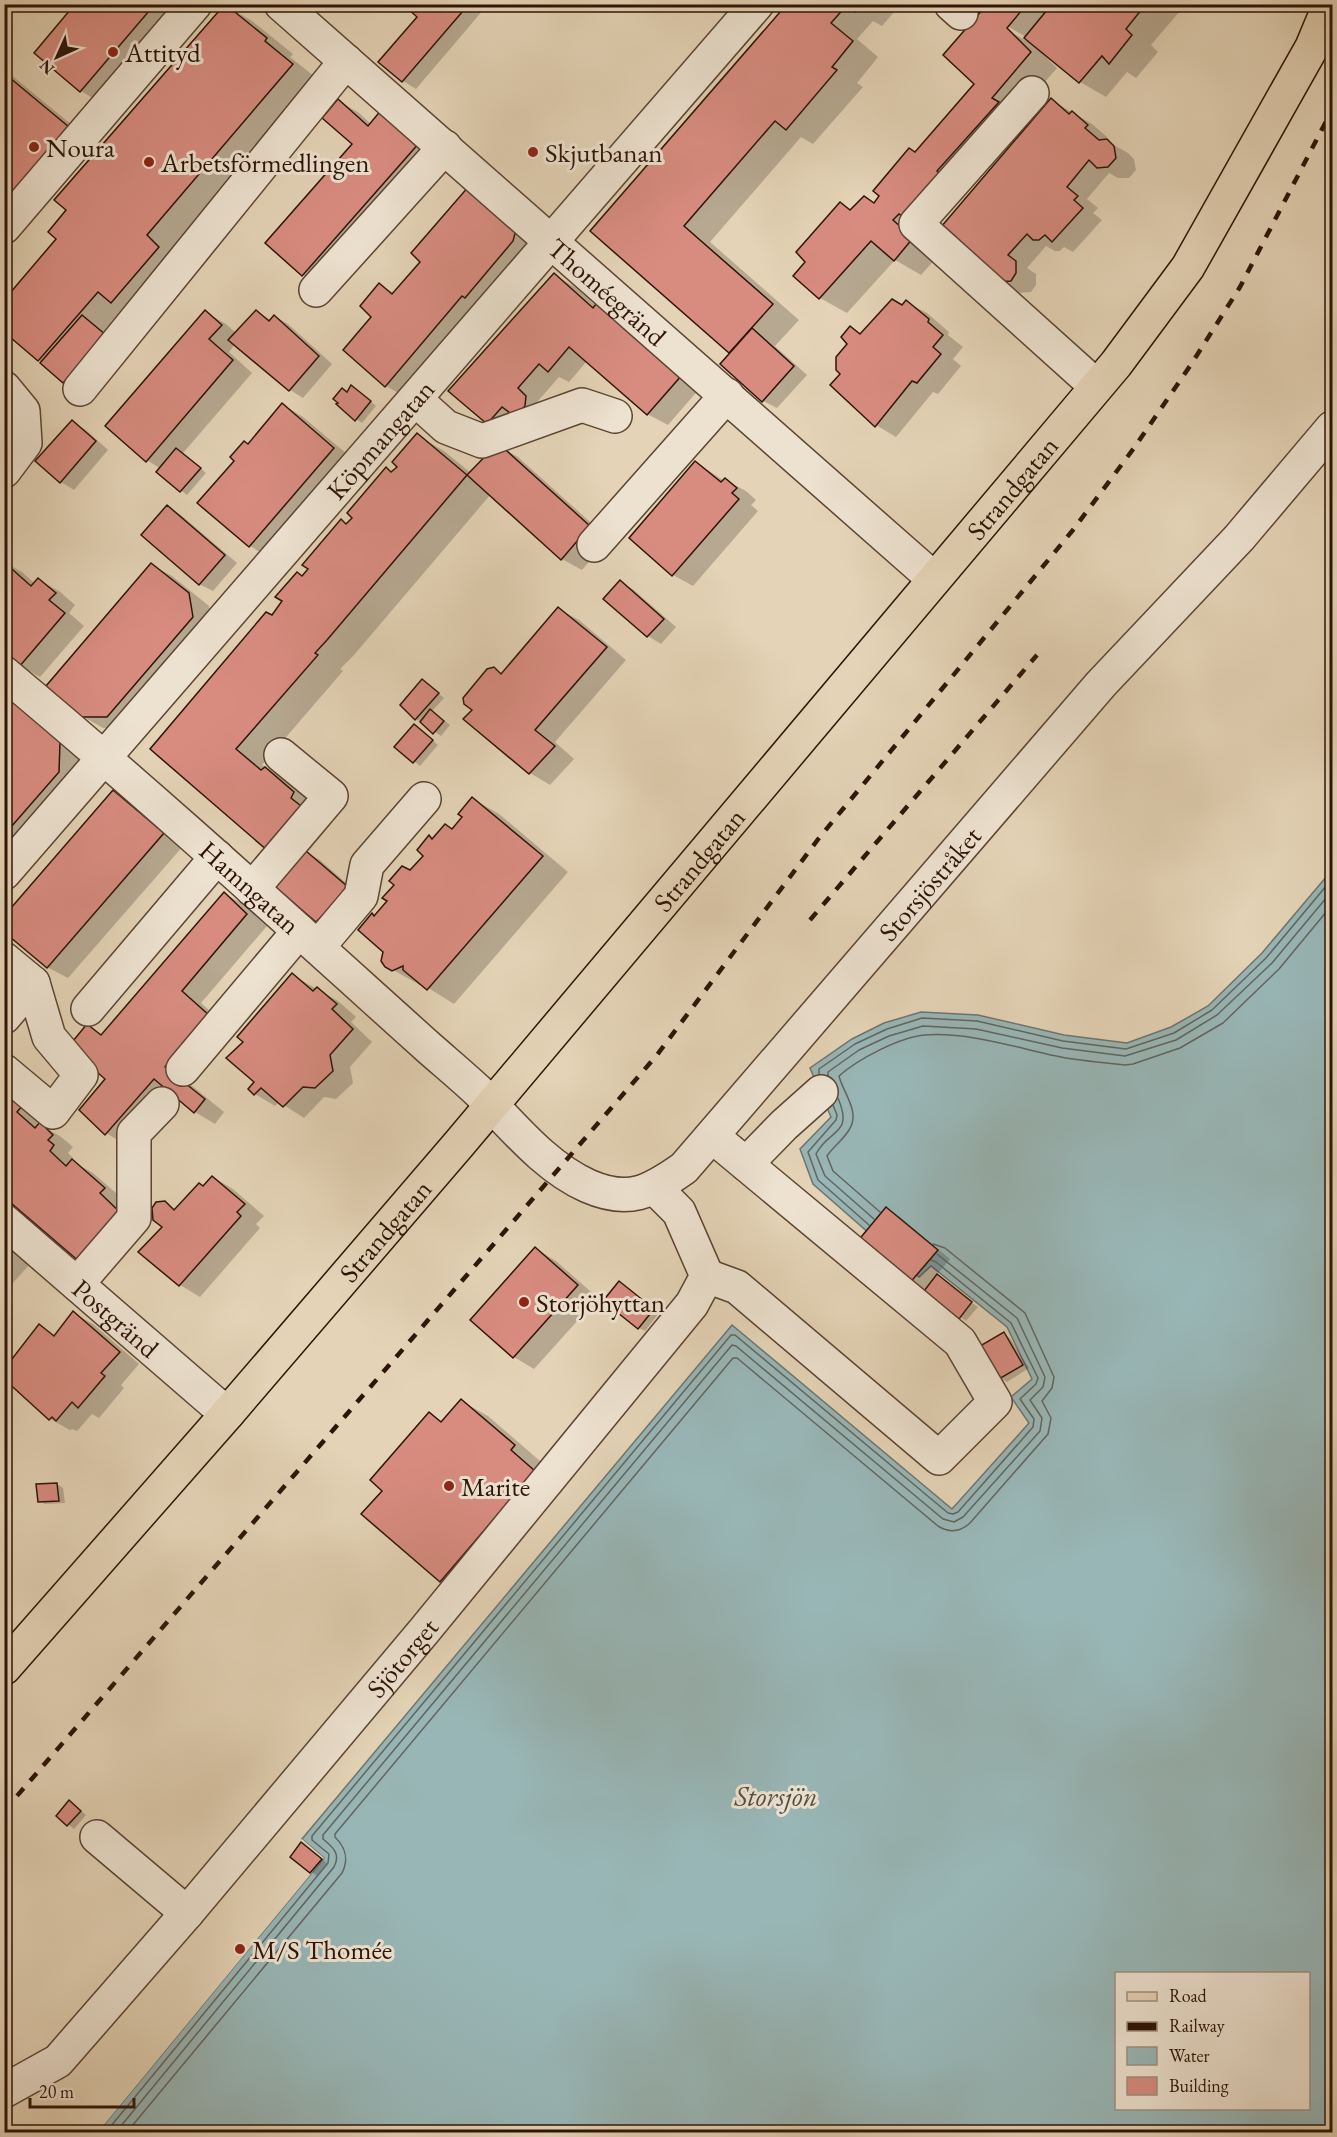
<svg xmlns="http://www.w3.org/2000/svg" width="1337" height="2137" font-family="'EB Garamond',serif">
<rect width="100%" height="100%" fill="#e4d3b6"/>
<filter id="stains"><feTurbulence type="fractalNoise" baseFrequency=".00333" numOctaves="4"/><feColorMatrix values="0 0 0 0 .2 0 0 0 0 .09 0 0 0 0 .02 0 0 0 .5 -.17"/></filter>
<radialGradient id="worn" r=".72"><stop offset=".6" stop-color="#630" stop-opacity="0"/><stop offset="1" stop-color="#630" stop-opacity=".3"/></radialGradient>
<path fill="#98b6b6" stroke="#6d7570" stroke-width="1.5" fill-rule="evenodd" d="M1332 870V2132H98L324 1858 302 1839 732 1325 952 1509 1029 1423 1011 1397 1032 1379 1007 1327 931 1266 919 1277 813 1184 800 1149 831 1117 810 1068 852 1039 884 1023 921 1012 978 1015 1064 1035 1127 1043 1171 1027 1208 1006 1262 953ZM1116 1974H1308V2108H1116Z"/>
<path fill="#e4d3b6" d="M302 1839 324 1858 98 2132H95L320 1859 300 1842Z"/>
<g fill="#0003" fill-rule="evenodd">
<path d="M4 4H14L4 16Z"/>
<path d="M77 4H185L101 103 81 91Z"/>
<path d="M406 4H479L484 9 416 89 403 81 419 17Z"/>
<path d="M789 4H901L882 26 873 21 857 39 878 57 857 83 863 87 813 144 801 137 710 242 799 320 775 346 807 375 777 408 763 401 732 353 592 231Z"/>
<path d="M980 4H1040L1048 11 1054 4H1186L1151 45 1158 52 1136 78 1127 72 1106 97 1080 82 1046 54 1044 55 1057 68 1017 114 963 187 967 192 930 231 939 255 921 275 895 260 847 313 820 298 807 262 841 204 852 211 875 204 976 84 985 9ZM1002 23 1026 37 1030 43 1000 26Z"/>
<path d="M226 6 252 21 293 54 290 57 319 80 138 317 123 308 104 331 119 344 77 389 64 382 39 360 58 239Z"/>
<path d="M4 69 89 139 4 226Z"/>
<path d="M1051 100 1092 124 1107 137 1105 140 1128 153 1134 159 1136 170 1129 178H1118L1109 173 1087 199 1098 208 1093 213 1102 220 1073 252 1064 247 1060 251H1055L1046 246 1027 268 1036 274V285L1031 292 1018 293 998 281Z"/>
<path d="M339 101 359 113 371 124 439 155 323 286 303 275 354 144Z"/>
<path d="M470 188 536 242 407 398 386 386 345 349 374 317 380 285 395 294 422 262Z"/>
<path d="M554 275 575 287 596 306 701 387 668 425 647 414 587 361 569 382 559 377 538 401 546 409 488 423Z"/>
<path d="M906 302 927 313 949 332 948 335 963 347 953 359 961 366 938 394 933 392 896 437 876 425 842 374 849 343 850 328 862 334 902 307Z"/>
<path d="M205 312 226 324 236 333 257 312 271 320 274 316 288 324 332 364 303 398 290 390 235 344 229 352 252 373 183 453 206 473 187 495 158 472 161 469 147 460Z"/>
<path d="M358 391 376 406 362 423 356 419 348 393Z"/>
<path d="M283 405 303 417 354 460 270 558 250 546 249 445Z"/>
<path d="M73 422 86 430 108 450 74 490 61 482Z"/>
<path d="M417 435 444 451 471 473 498 445 518 457 609 539 582 570 562 559 491 494 354 655 340 669 343 671 262 765 292 784 320 808 317 814 330 825 307 853 320 860 361 896 330 928 317 920 296 865 152 748 272 617 342 521 348 524 386 469 392 473 399 467Z"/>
<path d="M696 462 724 481 725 480 746 491 756 500 751 505 758 511 693 586 673 575 631 538Z"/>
<path d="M168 507 181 515 237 563 213 591 199 584Z"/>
<path d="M4 562 22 572 35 584 38 580 59 591 75 605 69 613 84 626 40 677 20 666Z"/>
<path d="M151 565 172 576 209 606 213 629 128 728H103L82 716Z"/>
<path d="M621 582 634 590 676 627 661 644 648 636Z"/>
<path d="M558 609 579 620 626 660 555 742 574 759 550 785 530 773 474 710 494 669 503 674Z"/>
<path d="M423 681 444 698 432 711 450 725 441 736 416 719 402 705Z"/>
<path d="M4 684 96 764V794L4 899Z"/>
<path d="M420 729 438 745 420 766 396 747Z"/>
<path d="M113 791 134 803 184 845 68 978 47 967Z"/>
<path d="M473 799 499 814 568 872 454 1004 422 984 420 985 386 966 385 951 375 917 425 855 430 837 434 840 453 830 464 817Z"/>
<path d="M225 894 245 905 267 926 201 1003 229 1028 185 1080 224 1112 215 1124 195 1112 172 1093 126 1145 106 1133 108 1079 88 1026 103 1035Z"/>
<path d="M292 975 338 1001 356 1017 351 1022 372 1042 350 1067 353 1083 336 1099 324 1097 304 1118 279 1102 275 1106 255 1094 256 1082 245 1042Z"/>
<path d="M4 1098 42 1118 37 1123 60 1136 73 1147 68 1153 73 1158 71 1161 93 1173 124 1200 142 1228 4 1195Z"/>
<path d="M213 1177 233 1189 264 1216 256 1224 260 1228 200 1297 180 1285 164 1227V1202L177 1210 204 1188Z"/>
<path d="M887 1209 900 1217 950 1259 936 1276 978 1307 966 1321 925 1289 923 1292 909 1284Z"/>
<path d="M4 1241 30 1264 4 1293Z"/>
<path d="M536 1249 556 1261 598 1298 534 1369 514 1357 472 1320Z"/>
<path d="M626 1287 659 1313 645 1331 639 1328Z"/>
<path d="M73 1313 93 1324 139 1364 121 1385 124 1388 99 1418 92 1414 77 1431 72 1429 70 1430 50 1419 13 1360 39 1326 56 1336Z"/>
<path d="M1004 1334 1010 1338 1029 1368 1007 1382 1000 1378Z"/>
<path d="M461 1401 488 1416 540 1461 536 1466 561 1487 467 1596 440 1580 384 1491 429 1414 443 1422Z"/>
<path d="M57 1484 63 1488 65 1503 45 1504 39 1501Z"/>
<path d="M70 1802 86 1815 74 1829 58 1816Z"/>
<path d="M308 1848 327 1863 317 1876 292 1857Z"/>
</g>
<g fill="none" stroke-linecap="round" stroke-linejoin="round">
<g stroke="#62655e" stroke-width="1.5">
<path d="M819 1074V1069L855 1044 887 1029 922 1018 977 1021 1063 1041 1126 1049 1174 1033 1212 1010 1266 958 1332 879"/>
<path d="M828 1076V1072L859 1050 889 1036 923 1026 976 1029 1062 1048 1125 1056 1176 1040 1217 1015 1272 963 1332 891"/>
<path d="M838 1098C854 1136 829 1128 816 1154L825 1176 874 1219"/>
<path d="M833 1105 837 1115 836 1120 808 1152 818 1180 869 1225"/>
<path d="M880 1212 833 1171 827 1156C833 1147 843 1140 849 1130 861 1112 843 1093 839 1076 858 1059 900 1037 925 1035 969 1032 1014 1047 1056 1056 1078 1061 1102 1062 1125 1065L1133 1064 1180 1048 1223 1023 1279 969 1332 905"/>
<path d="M106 2132 328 1863 329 1854 312 1840V1836L731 1335H735L948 1513 953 1514 958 1512 1033 1427 1034 1419 1020 1399 1036 1384 1038 1378 1011 1323 936 1262 931 1260"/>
<path d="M116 2132 334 1867C341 1854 333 1847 323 1839V1835L732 1345 736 1346 943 1519 954 1522 963 1517 1040 1431 1042 1418 1030 1400 1043 1387 1045 1377 1017 1318 937 1254"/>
<path d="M127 2132 342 1873C349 1859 346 1848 335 1837V1834L733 1358H737L938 1526C949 1533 960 1532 970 1523L1048 1434 1051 1418 1042 1401 1052 1388 1054 1377 1025 1313 945 1248 933 1244"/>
</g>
</g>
<g fill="#d88c80" stroke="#2d1407" stroke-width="1.5">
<path d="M75 4H155L80 92 34 53Z"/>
<path d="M225 4 267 38 265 41 293 64 147 235 159 247 111 303 98 292 38 361 4 332V300L56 239 48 232 66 210 54 200Z"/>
<path d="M403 4H469L402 82 378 62 417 17Z"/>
<path d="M787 4H861L855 12 847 5 831 23 853 41 832 67 837 70 786 130 775 121 684 226 773 304 729 353 590 231Z"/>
<path d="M978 4H1027L1007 28 1031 52 992 98 999 102 937 171 942 176 903 217 899 214 893 220 913 238 894 261 871 241 819 299 793 276 805 262 796 252 840 202 850 210 864 196 874 203 879 196 873 191 909 148 915 152 974 84 943 55 983 9Z"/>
<path d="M1052 4H1146L1126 29 1132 35 1109 64 1102 56 1079 83 1024 38Z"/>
<path d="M4 73 69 127 4 204Z"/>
<path d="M1051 98 1069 114 1072 111 1088 125 1085 128 1099 140 1107 139 1114 146 1116 158 1108 167 1097 168 1089 160 1067 187 1078 196 1074 200 1083 208 1052 242 1045 235 1039 240H1033L1027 234 1008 255 1016 261V273L1011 281 997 282 941 227Z"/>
<path d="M338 99 368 126 382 109 420 142 302 276 265 243 352 144 322 118Z"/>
<path d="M469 186 516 230 513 241 465 298 462 296 385 387 343 350 371 317 360 306 379 283 392 294 420 262 411 253Z"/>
<path d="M554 273 593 308 599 300 682 375 647 415 569 347 548 372 539 364 518 388 526 396 525 406 519 412 510 413 502 407 487 424 448 391Z"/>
<path d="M892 299 902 305 906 300 929 319 928 322 943 335 933 347 941 354 917 383 912 381 875 427 830 385 840 374 836 370V357L847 344 841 337 850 326 860 334Z"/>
<path d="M205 310 222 325 209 339 233 360 146 462 105 426Z"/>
<path d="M256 310 269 321 274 315 319 356 289 391 228 340Z"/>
<path d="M82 315 106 335 63 383 40 363Z"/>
<path d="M752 328 794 366 762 402 720 364Z"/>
<path d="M351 385 371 401 355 421 336 404 338 403 333 399 342 388 347 392Z"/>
<path d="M282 403 334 448 249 547 197 503 234 461 230 457 244 441 248 444Z"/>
<path d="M72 420 96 441 60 483 35 461Z"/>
<path d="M417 433 467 475 327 640 315 653 318 655 236 749 261 770 265 767 294 792 291 798 305 809 268 851 150 749 266 612 272 615 282 601 275 597 297 572 302 576 308 569 302 565 341 519 346 524 352 518 347 513 386 467 391 472 397 467 392 462Z"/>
<path d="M498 443 590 526 561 560 467 475Z"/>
<path d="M176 448 201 468 180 492 156 472Z"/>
<path d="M695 461 721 482 725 478 737 488 732 493 739 499 672 576 629 538Z"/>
<path d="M167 505 225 555 199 585 141 535Z"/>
<path d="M4 562 31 586 38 578 56 593 49 600 65 613 19 667 4 654Z"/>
<path d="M151 563 189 593 193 617 107 717H81L46 686Z"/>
<path d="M620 580 664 619 647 637 603 599Z"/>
<path d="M558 607 607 647 535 730 555 746 529 774 463 719 472 710 464 704 463 698 487 669 494 667 501 674Z"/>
<path d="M422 679 439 693 415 720 400 705Z"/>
<path d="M4 694 60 742 59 772 4 835Z"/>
<path d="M430 709 444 721 433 734 420 722Z"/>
<path d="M414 724 433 740 413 763 394 747Z"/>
<path d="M113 790 164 833 47 968 4 932V916Z"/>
<path d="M472 797 543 856 427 990 403 970V966L392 971 385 967 381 961 383 952 358 930 372 913 374 916 387 901 382 898 394 885 389 881 402 866 410 870 423 856 417 850 429 835 432 839 445 824 452 829 462 817 458 814Z"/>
<path d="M306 851 348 887 328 921 322 916 316 922 275 887Z"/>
<path d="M224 892 247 914 182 991 210 1016 165 1067 205 1099 194 1113 154 1079 105 1135 79 1110 105 1079 68 1047 87 1024 101 1035Z"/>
<path d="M292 973 313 991 317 987 337 1004 332 1009 353 1029 330 1055 333 1071 315 1088 303 1087 283 1107 261 1088 254 1095 248 1089 254 1082 226 1058 243 1042 237 1037Z"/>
<path d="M11 1094 23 1105 17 1112 35 1128 40 1122 53 1135 48 1140 54 1145 50 1151 66 1166 72 1159 105 1188 100 1193 123 1215 81 1263 4 1197V1101Z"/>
<path d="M212 1176 245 1204 237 1212 241 1216 179 1286 138 1252 162 1227 153 1220 152 1208 156 1202 165 1201 174 1210 199 1183 203 1186Z"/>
<path d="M886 1207 938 1250 908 1285 857 1242Z"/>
<path d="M535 1247 578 1285 513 1358 470 1320Z"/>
<path d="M937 1274 972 1302 959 1319 924 1291Z"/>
<path d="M619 1281 654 1309 638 1329 603 1301Z"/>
<path d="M73 1311 120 1352 101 1373 105 1376 78 1408 72 1402 56 1421 52 1417 49 1420 4 1379V1358L7 1355 12 1359 39 1324 54 1336Z"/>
<path d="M1004 1332 1023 1365 999 1379 980 1346Z"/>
<path d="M461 1399 515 1445 511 1450 535 1471 440 1582 361 1514 382 1491 370 1480 429 1412 441 1422Z"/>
<path d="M57 1483 59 1501 38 1502 36 1484Z"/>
<path d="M69 1800 81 1811 67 1826 56 1816Z"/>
<path d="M301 1842 322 1859 310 1873 290 1857Z"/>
</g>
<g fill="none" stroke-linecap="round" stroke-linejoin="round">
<g stroke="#5b4433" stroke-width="36">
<g id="minor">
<path id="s1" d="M281 4 934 579"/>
<path d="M951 4 961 13"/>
<path d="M1032 93 916 224 1096 386"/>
<path d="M4 227 195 4"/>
<path d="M316 290 445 147"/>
<path d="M4 388 23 411 25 443 4 471"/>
<path d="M80 389 346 61"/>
<path d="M415 399 446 427 482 441 582 405 615 416"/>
<path d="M594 545 727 395"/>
<path id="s2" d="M4 673C149 794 288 921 428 1047 445 1062 463 1077 479 1092 512 1125 545 1167 588 1186 629 1204 650 1192 684 1168L1101 684 1239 538 1332 428"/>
<path id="s3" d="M4 873 757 4"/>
<path d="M252 889 331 796 281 755"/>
<path d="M318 947 361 896 367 865 424 799"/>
<path d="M4 959 33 983 49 1037 81 1075 53 1112 4 1071"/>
<path d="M88 1009 217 857"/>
<path d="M4 1017 33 983"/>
<path d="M183 1069 299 931"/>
<path d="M746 1164 784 1125 821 1092"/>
<path id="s4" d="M4 1221 213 1402 228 1413"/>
<path d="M707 1276 737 1287 939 1458 995 1402 960 1342 712 1136"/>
<path d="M77 1284 134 1218V1133L162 1104"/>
<path d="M97 1837 187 1913"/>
<path id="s5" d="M4 2091 58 2061 187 1913 424 1631 692 1304 707 1276 679 1212 655 1188"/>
</g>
</g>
<g stroke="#2d1407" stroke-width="36">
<g id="major">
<path id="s6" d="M4 1668 228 1413 459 1144 1116 364 1188 267 1312 47 1330 4"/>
</g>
</g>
<use href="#minor" stroke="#ede2d0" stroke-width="33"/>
<use href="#major" stroke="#e4d3b6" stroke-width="33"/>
<g stroke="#2d1407" stroke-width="4.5" stroke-dasharray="10 10" stroke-linecap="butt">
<path d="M810 920 1037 655"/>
<path d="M4 1811 657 1055 819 838 1073 530 1134 448 1192 363 1240 287 1332 110"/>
</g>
</g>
<g fill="#8f2418" stroke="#ede2d0" stroke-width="2">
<circle cx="113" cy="52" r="6"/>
<circle cx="34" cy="147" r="6"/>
<circle cx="533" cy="152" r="6"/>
<circle cx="149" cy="162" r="6"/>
<circle cx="524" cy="1302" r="6"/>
<circle cx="449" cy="1486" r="6"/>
<circle cx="240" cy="1949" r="6"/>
</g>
<g text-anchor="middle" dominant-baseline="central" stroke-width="6" stroke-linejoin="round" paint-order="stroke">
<g font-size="27" fill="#2d1407" stroke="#ede2d0" text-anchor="start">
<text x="125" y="52">Attityd</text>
<text x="46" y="147">Noura</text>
<text x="545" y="152">Skjutbanan</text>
<text x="161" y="162">Arbetsförmedlingen</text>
<text x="536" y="1302">Storjöhyttan</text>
<text x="461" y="1486">Marite</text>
<text x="252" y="1949">M/S Thomée</text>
</g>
<g font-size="27" fill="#2d1407" stroke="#ede2d0">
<text stroke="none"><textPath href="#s1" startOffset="435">Thoméegränd</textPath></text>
<text stroke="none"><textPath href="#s3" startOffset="574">Köpmangatan</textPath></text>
<text stroke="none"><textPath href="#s6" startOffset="1552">Strandgatan</textPath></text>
<text stroke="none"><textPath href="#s6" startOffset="1066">Strandgatan</textPath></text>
<text stroke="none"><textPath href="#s2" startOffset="1258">Storsjöstråket</textPath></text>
<text stroke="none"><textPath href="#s2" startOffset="326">Hamngatan</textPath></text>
<text stroke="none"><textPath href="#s6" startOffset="580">Strandgatan</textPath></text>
<text stroke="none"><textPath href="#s4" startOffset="148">Postgränd</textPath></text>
<text stroke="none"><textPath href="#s5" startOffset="592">Sjötorget</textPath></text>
</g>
<g font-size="28" font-style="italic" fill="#524d44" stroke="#ede2d0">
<text x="776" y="1796">Storsjön</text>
</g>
</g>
<rect width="1337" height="2137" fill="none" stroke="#e4d3b6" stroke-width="24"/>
<rect x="6" y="6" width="1325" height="2125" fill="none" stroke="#2d1407" stroke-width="3"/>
<rect x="12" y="12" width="1313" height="2113" fill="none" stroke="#2d1407" stroke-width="1.5"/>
<rect x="1115" y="1972" width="195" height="138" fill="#ede2d0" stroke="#a09080" stroke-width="1.5"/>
<rect x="1127" y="1992" width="30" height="9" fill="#e4d3b6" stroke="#a09080" stroke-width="1.5"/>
<text x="1169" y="2002" font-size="18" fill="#2d1407">Road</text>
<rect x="1127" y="2022" width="30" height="9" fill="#2d1407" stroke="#a09080" stroke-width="1.5"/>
<text x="1169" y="2032" font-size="18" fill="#2d1407">Railway</text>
<rect x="1127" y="2047" width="30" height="18" fill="#98b6b6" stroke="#a09080" stroke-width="1.5"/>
<text x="1169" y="2062" font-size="18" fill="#2d1407">Water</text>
<rect x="1127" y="2077" width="30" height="18" fill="#d88c80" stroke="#a09080" stroke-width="1.5"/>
<text x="1169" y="2092" font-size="18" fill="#2d1407">Building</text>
<g transform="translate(57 57) rotate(225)" stroke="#ede2d0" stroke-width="4.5" paint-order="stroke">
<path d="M0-4.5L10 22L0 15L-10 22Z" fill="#2d1407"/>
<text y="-9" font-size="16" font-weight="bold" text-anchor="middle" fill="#2d1407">N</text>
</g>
<path d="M30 2098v9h104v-9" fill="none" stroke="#2d1407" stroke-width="3"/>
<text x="39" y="2098" font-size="18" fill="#2d1407" stroke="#ede2d0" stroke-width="4.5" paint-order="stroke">20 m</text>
<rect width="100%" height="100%" filter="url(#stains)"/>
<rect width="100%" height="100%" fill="url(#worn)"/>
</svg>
